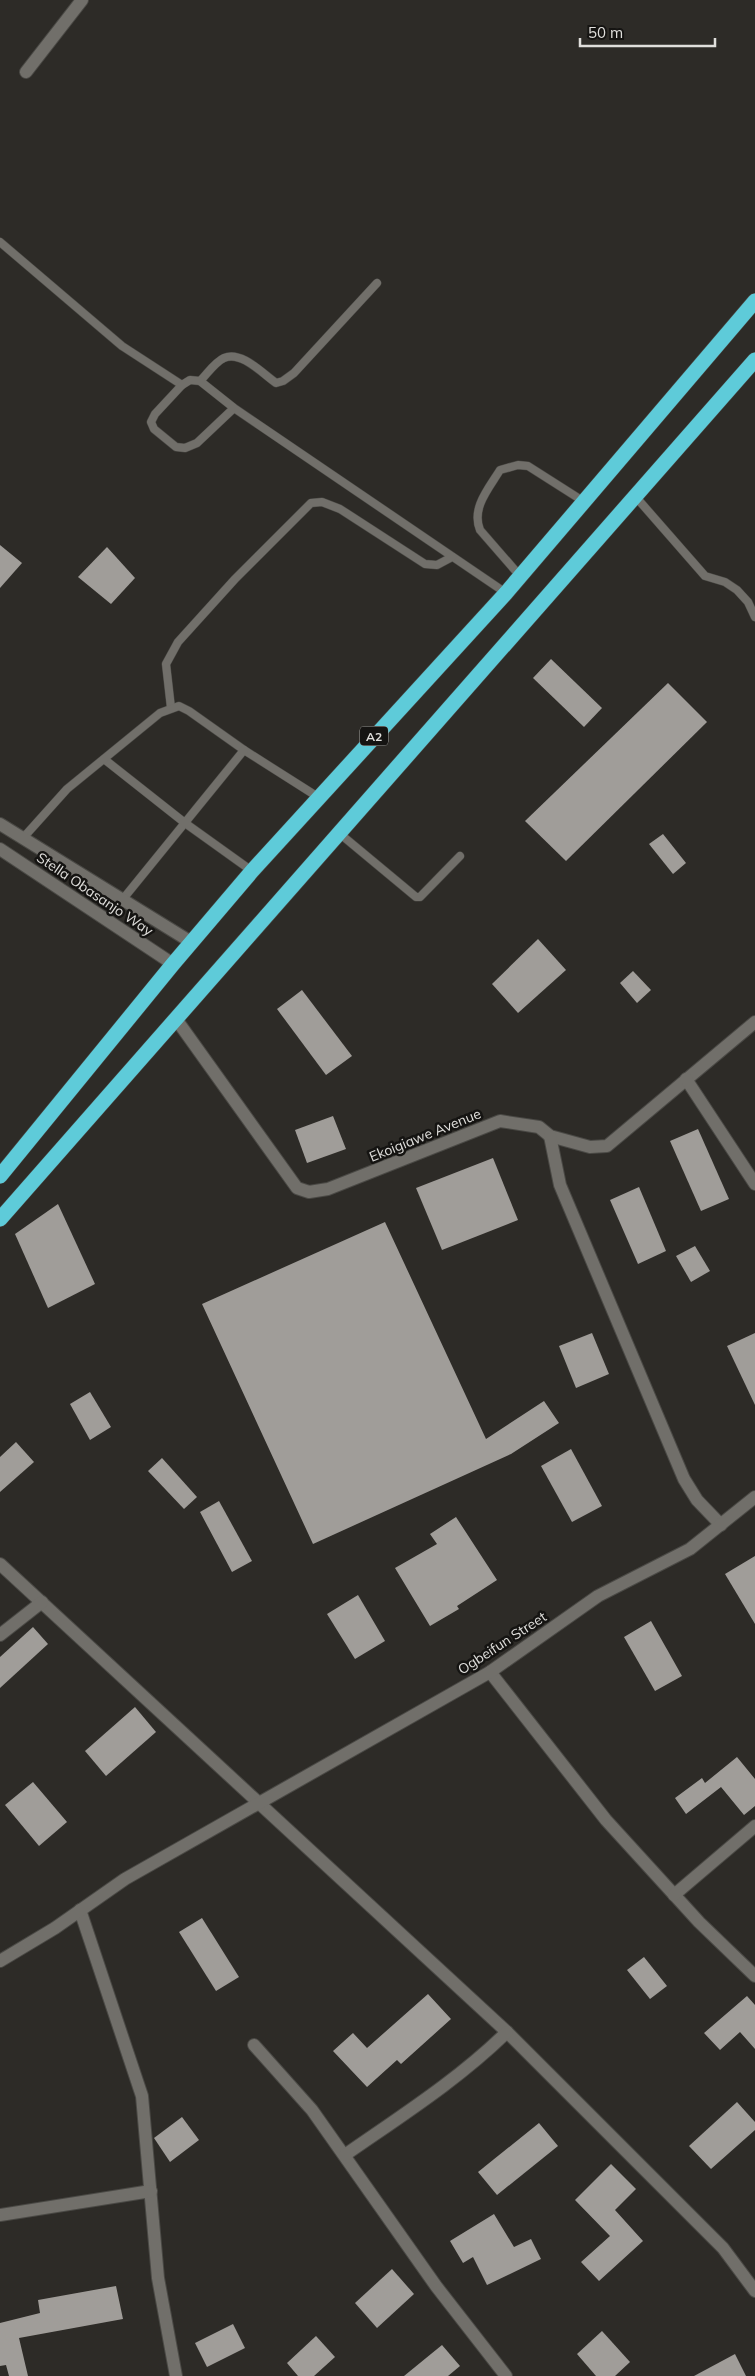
<svg xmlns="http://www.w3.org/2000/svg" width="755" height="2376" font-family="Mulish,sans-serif">
<rect width="100%" height="100%" fill="#2d2b27"/>
<g fill="#a09d99">
<path d="M0 545 22 563 0 588Z"/>
<path d="M107 547 135 578 111 604 78 577Z"/>
<path d="M551 659 602 708 584 727 533 678Z"/>
<path d="M668 683 707 722 566 861 525 821Z"/>
<path d="M663 834 686 863 673 874 649 844Z"/>
<path d="M538 939 566 970 518 1013 492 984Z"/>
<path d="M633 971 651 990 637 1003 620 983Z"/>
<path d="M302 990 352 1056 326 1075 277 1009Z"/>
<path d="M333 1116 346 1149 307 1163 295 1130Z"/>
<path d="M698 1129 729 1199 701 1211 670 1141Z"/>
<path d="M493 1158 518 1220 442 1250 416 1188Z"/>
<path d="M639 1187 666 1251 638 1264 610 1200Z"/>
<path d="M58 1204 95 1284 48 1308 15 1234Z"/>
<path d="M385 1222 486 1439 544 1401 559 1423 511 1454 313 1544 202 1304Z"/>
<path d="M695 1246 710 1271 691 1282 676 1256Z"/>
<path d="M592 1333 609 1374 576 1388 559 1346Z"/>
<path d="M755 1333V1405L727 1346Z"/>
<path d="M90 1392 111 1427 90 1440 70 1404Z"/>
<path d="M16 1442 34 1462 0 1492V1457Z"/>
<path d="M571 1449 602 1506 572 1522 541 1466Z"/>
<path d="M162 1458 197 1497 184 1509 148 1471Z"/>
<path d="M219 1501 252 1561 232 1572 200 1512Z"/>
<path d="M456 1517 497 1580 457 1606 459 1609 430 1626 395 1568 437 1544 430 1534Z"/>
<path d="M755 1556V1624L725 1574Z"/>
<path d="M358 1595 385 1641 355 1659 327 1614Z"/>
<path d="M651 1621 682 1676 655 1691 624 1637Z"/>
<path d="M33 1627 48 1644 0 1688V1657Z"/>
<path d="M135 1707 156 1732 106 1776 85 1751Z"/>
<path d="M737 1757 755 1779V1806L744 1815 721 1787 686 1814 675 1798 702 1778 705 1783Z"/>
<path d="M33 1782 67 1822 39 1846 5 1805Z"/>
<path d="M202 1918 239 1977 216 1991 179 1932Z"/>
<path d="M644 1957 667 1986 650 1999 627 1970Z"/>
<path d="M428 1994 451 2019 401 2064 397 2060 367 2087 333 2051 353 2033 367 2048Z"/>
<path d="M747 1996 755 2005V2049L740 2032 720 2050 704 2033Z"/>
<path d="M737 2102 755 2122V2130L711 2169 689 2146Z"/>
<path d="M182 2117 199 2140 170 2162 154 2138Z"/>
<path d="M539 2123 558 2146 497 2195 478 2172Z"/>
<path d="M611 2164 636 2189 615 2210 643 2241 599 2281 581 2262 610 2236 575 2200Z"/>
<path d="M494 2214 514 2247 531 2239 541 2259 487 2285 473 2257 463 2263 450 2241Z"/>
<path d="M392 2269 414 2294 377 2328 355 2303Z"/>
<path d="M116 2286 123 2319 19 2338 28 2376H9L6 2365 0 2366V2323L40 2313 38 2300Z"/>
<path d="M233 2324 245 2348 207 2367 195 2343Z"/>
<path d="M602 2331 630 2362 615 2376H596L577 2354Z"/>
<path d="M316 2336 335 2357 314 2376H298L287 2363Z"/>
<path d="M442 2345 460 2366 448 2376H404Z"/>
<path d="M735 2354 746 2376H694Z"/>
</g>
<g fill="none" stroke-linecap="round" stroke-linejoin="round">
<g stroke="#4a4945" stroke-width="9">
<g id="lane">
<path d="M0 242 122 346 182 385"/>
<path d="M200 381C207 374 215 362 224 358 241 350 263 374 276 383L283 381 294 373 377 283"/>
<path d="M234 408 197 443 185 448 176 447 154 429 151 422 155 414 182 385 190 380 200 381 234 408 506 593"/>
<path d="M635 496 705 576 725 582 737 590 748 602 755 617"/>
<path d="M520 576 480 530C471 508 489 488 500 470L518 465 528 466 583 501"/>
<path d="M171 708 166 664 178 642 235 579 311 503 322 502 340 509 425 564 437 565 452 557"/>
<path d="M104 759 185 823 252 871"/>
<path d="M339 833 416 897H420L460 856"/>
<path d="M23 838 67 789 160 713 179 706 189 711 244 750 318 797"/>
<path d="M123 899 244 750"/>
</g>
</g>
<g stroke="#4a4945" stroke-width="14">
<g id="street">
<path d="M26 72 82 0"/>
<path d="M176 1019 297 1188 309 1192 328 1189 500 1121 539 1127 550 1136 590 1147 607 1146 755 1022"/>
<path d="M686 1079 755 1184"/>
<path d="M550 1136 560 1185 684 1479 697 1500 721 1525"/>
<path d="M0 1564 507 2032 723 2248 755 2291"/>
<path d="M0 1635 42 1602"/>
<path d="M490 1672 606 1820 699 1922 755 1976"/>
<path d="M674 1895 755 1826"/>
<path d="M80 1910 142 2096 158 2278 176 2376"/>
<path d="M0 1961 55 1928 125 1879 490 1672 598 1596 690 1549 755 1497"/>
<path d="M254 2045 312 2110 436 2286 506 2376"/>
<path d="M345 2155C401 2116 458 2080 507 2032"/>
<path d="M0 2215 151 2191"/>
</g>
</g>
<g stroke="#4a4945" stroke-width="14">
<g id="secondary">
<path d="M0 824 191 942"/>
<path d="M0 849 173 964"/>
</g>
</g>
<g stroke="#4a4945" stroke-width="16">
<g id="highway">
<path d="M0 1176 173 964 252 871 506 593 755 301"/>
<path d="M0 1219 755 360"/>
</g>
</g>
<use href="#lane" stroke="#716f6a" stroke-width="8"/>
<use href="#street" stroke="#716f6a" stroke-width="12"/>
<use href="#secondary" stroke="#716f6a" stroke-width="12"/>
<use href="#highway" stroke="#5ecbd9" stroke-width="15"/>
</g>
<g text-anchor="middle" dominant-baseline="central" stroke-width="5" stroke-linejoin="round" paint-order="stroke">
<rect fill="#151412" stroke="#a3a29f" stroke-width="1" x="360" y="726.5" width="28" height="19" rx="4"/>
<g font-size="12" font-weight="bold" fill="#e0dfdc">
<text x="374" y="736">A2</text>
</g>
<g font-size="14" fill="#e0dfdc" stroke="#151412">
<text transform="translate(95 894) rotate(34)">Stella Obasanjo Way</text>
<text transform="translate(425 1135) rotate(-22)">Ekoigiawe Avenue</text>
<text transform="translate(502 1643) rotate(-33)">Ogbeifun Street</text>
</g>
</g>
<path d="M580 38v8h135v-8" fill="none" stroke="#e0dfdc" stroke-width="2.5"/>
<text x="588" y="38" font-size="15" fill="#e0dfdc" stroke="#151412" stroke-width="4" paint-order="stroke">50 m</text>
</svg>
